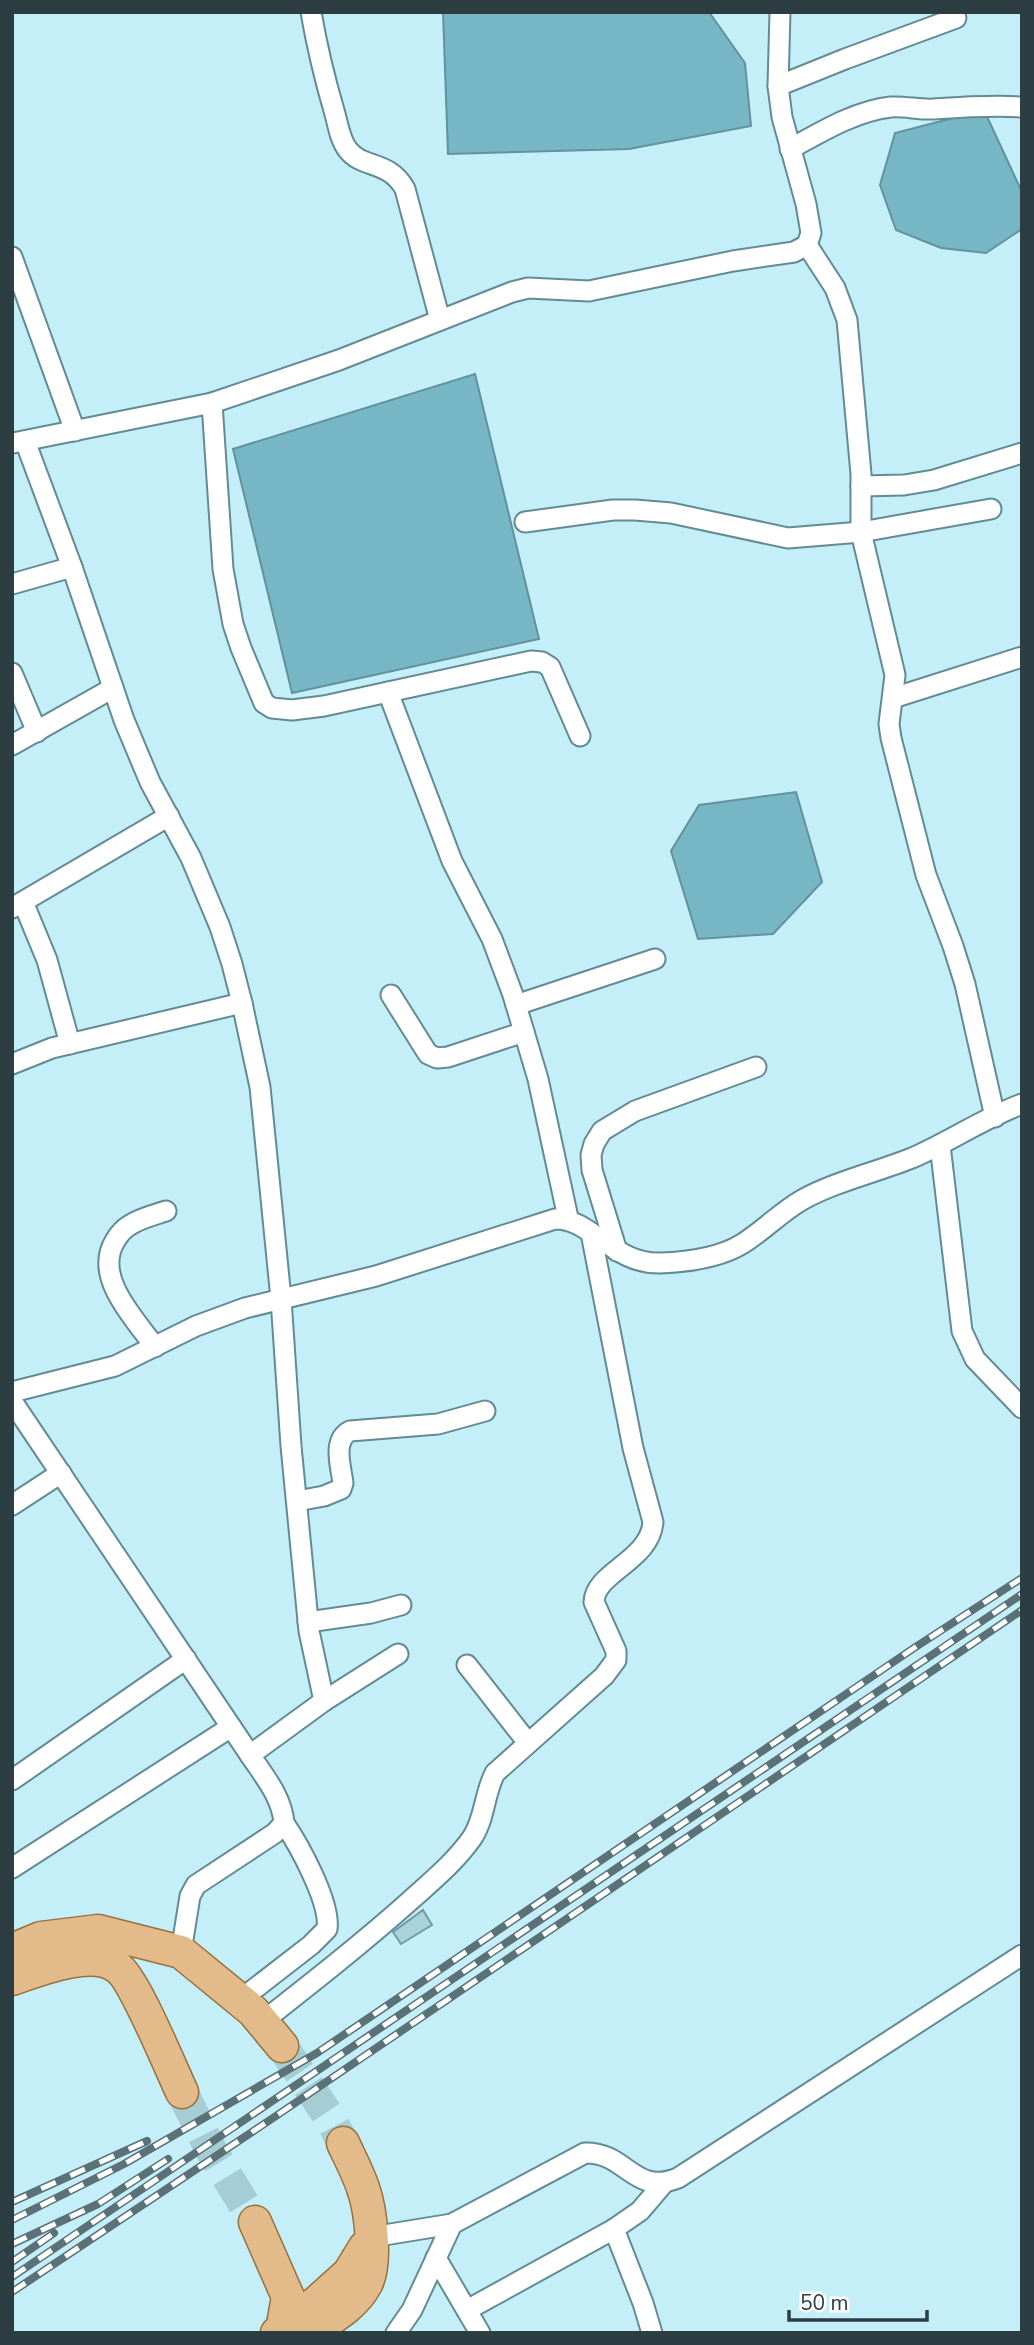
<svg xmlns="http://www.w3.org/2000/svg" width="1034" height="2345" font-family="'Nunito Sans',sans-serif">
<rect width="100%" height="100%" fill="#c4eff9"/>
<g fill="#77b6c4" stroke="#61929d" stroke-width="2">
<path d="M443 12H709L745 63 751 126 629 149 448 154Z"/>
<path d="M984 110 1022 192V229L986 253 941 248 896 230 880 185 895 133Z"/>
<path d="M475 374 539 639 292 693 233 449Z"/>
<path d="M796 792 822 882 773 934 698 939 671 851 699 805Z"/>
</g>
<path fill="#a8d2dc" stroke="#719aa3" stroke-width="2" d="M423 1910 432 1925 401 1944 393 1932Z"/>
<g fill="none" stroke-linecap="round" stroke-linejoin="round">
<g stroke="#a6ccd4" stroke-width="32" stroke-dasharray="32 16" stroke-linecap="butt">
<path d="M282 2046 331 2120 343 2143"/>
<path d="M182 2092 211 2150 255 2222"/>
</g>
<g stroke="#638b94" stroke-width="23">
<g id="street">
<path d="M311 12C317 47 325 80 335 114 338 125 340 140 348 150 363 169 389 160 405 189L440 320"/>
<path d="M778 86 845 59 956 18"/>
<path d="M790 149C821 132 855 111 891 107 905 106 920 110 934 109 964 107 992 105 1022 107"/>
<path d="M807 245 835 288 847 320 861 474V532L895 675 889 724 891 738 926 875 953 946 965 984 995 1117"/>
<path d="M12 257 75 431"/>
<path d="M212 403 223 569 233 624 241 648 264 703 272 708 292 710 324 706 531 661 542 662 550 667 580 736"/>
<path d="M25 441 72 567 124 720 150 782 191 858 220 927 232 964 242 1003 260 1087 281 1299 291 1446 309 1631 324 1701"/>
<path d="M13 443 212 403 339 360 512 292 528 288 589 291 733 261 794 252 807 245 811 233 806 204 782 117 778 86 780 12"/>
<path d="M861 486 904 485 934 480 1022 453"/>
<path d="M525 522 613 510H635L671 513 788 538 861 532 991 509"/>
<path d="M12 584 72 567"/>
<path d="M12 673 37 732"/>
<path d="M388 692 452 861 492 939 513 995 538 1079 568 1218"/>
<path d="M893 698 1022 657"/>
<path d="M12 745 113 688"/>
<path d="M23 902 47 960 70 1044"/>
<path d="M12 908 169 816"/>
<path d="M391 995 428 1054 437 1058 448 1057 524 1032"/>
<path d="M516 1005 655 959"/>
<path d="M12 1064 52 1048 242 1003"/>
<path d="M940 1145 962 1331 975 1359 1022 1408"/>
<path d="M617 1251 592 1170 591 1155 594 1144 602 1131 635 1111 756 1067"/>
<path d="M155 1347C135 1319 93 1277 115 1241 119 1234 123 1229 130 1225 141 1218 154 1215 166 1211"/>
<path d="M12 1392 115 1366 196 1326 245 1308 376 1276 555 1219C591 1218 612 1264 660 1263 687 1262 719 1258 742 1244 763 1231 781 1212 802 1200 834 1182 877 1172 912 1158 949 1142 984 1118 1022 1104"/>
<path d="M12 1401 250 1755C264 1776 282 1797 284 1823L275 1833 196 1885 190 1896 181 1952"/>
<path d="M297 1501 324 1496 341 1489 343 1483C341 1467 332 1440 350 1431L438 1424 485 1411"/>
<path d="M12 1505 61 1473"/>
<path d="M308 1622 371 1613 401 1605"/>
<path d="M467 1665 528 1743"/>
<path d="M250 1755 324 1701 398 1654"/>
<path d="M12 1780 186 1659"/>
<path d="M12 1868 231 1727"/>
<path d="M240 2000 311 1945 327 1929C331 1903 299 1845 284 1823"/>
<path d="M262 2022C313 1982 364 1942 412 1899 433 1880 455 1862 472 1838 485 1819 484 1794 495 1773L604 1676 616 1660V1651L594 1602C595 1572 650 1561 653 1522L633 1448 591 1233"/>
<path d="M614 2229 643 2303 652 2333"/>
<path d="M372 2237 452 2224 585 2153C627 2152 633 2196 678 2178L1022 1955"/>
<path d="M436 2258 480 2333"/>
<path d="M467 2310 614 2229 640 2211 663 2184"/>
<path d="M396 2333 412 2310 452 2224"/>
</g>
</g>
<g stroke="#97713d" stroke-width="35">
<g id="primary">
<path d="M12 1950 41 1938 98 1931 181 1952 253 2011 282 2046"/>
<path d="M12 1979C38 1970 92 1948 117 1967 134 1978 171 2069 182 2092"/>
<path d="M255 2222 288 2297 282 2330"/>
<path d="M277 2333 318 2301 349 2273 365 2247"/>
<path d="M309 2333C330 2319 354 2307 366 2284 377 2264 371 2210 363 2188 358 2173 350 2158 343 2143"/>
</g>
</g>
<use href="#street" stroke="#fff" stroke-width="19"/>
<use href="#primary" stroke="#e3ba89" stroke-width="32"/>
<g stroke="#597177" stroke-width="8">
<g id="rail">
<path d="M12 2202 147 2141"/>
<path d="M12 2220 124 2164 317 2053 914 1648 1022 1578"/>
<path d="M12 2244 98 2204 168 2159"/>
<path d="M12 2262 54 2233"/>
<path d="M12 2277 1022 1594"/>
<path d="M12 2292 273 2118 1022 1610"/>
</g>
</g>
<use href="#rail" stroke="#fff" stroke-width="5" stroke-dasharray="16" stroke-linecap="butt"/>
</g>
<rect width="1034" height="2345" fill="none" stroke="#2d3e42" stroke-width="28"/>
<path d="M789 2310v10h138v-10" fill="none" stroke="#2d3e42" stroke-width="3.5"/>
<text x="800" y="2310" font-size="21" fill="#2d3e42" stroke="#ffffff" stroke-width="5" paint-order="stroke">50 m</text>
</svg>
